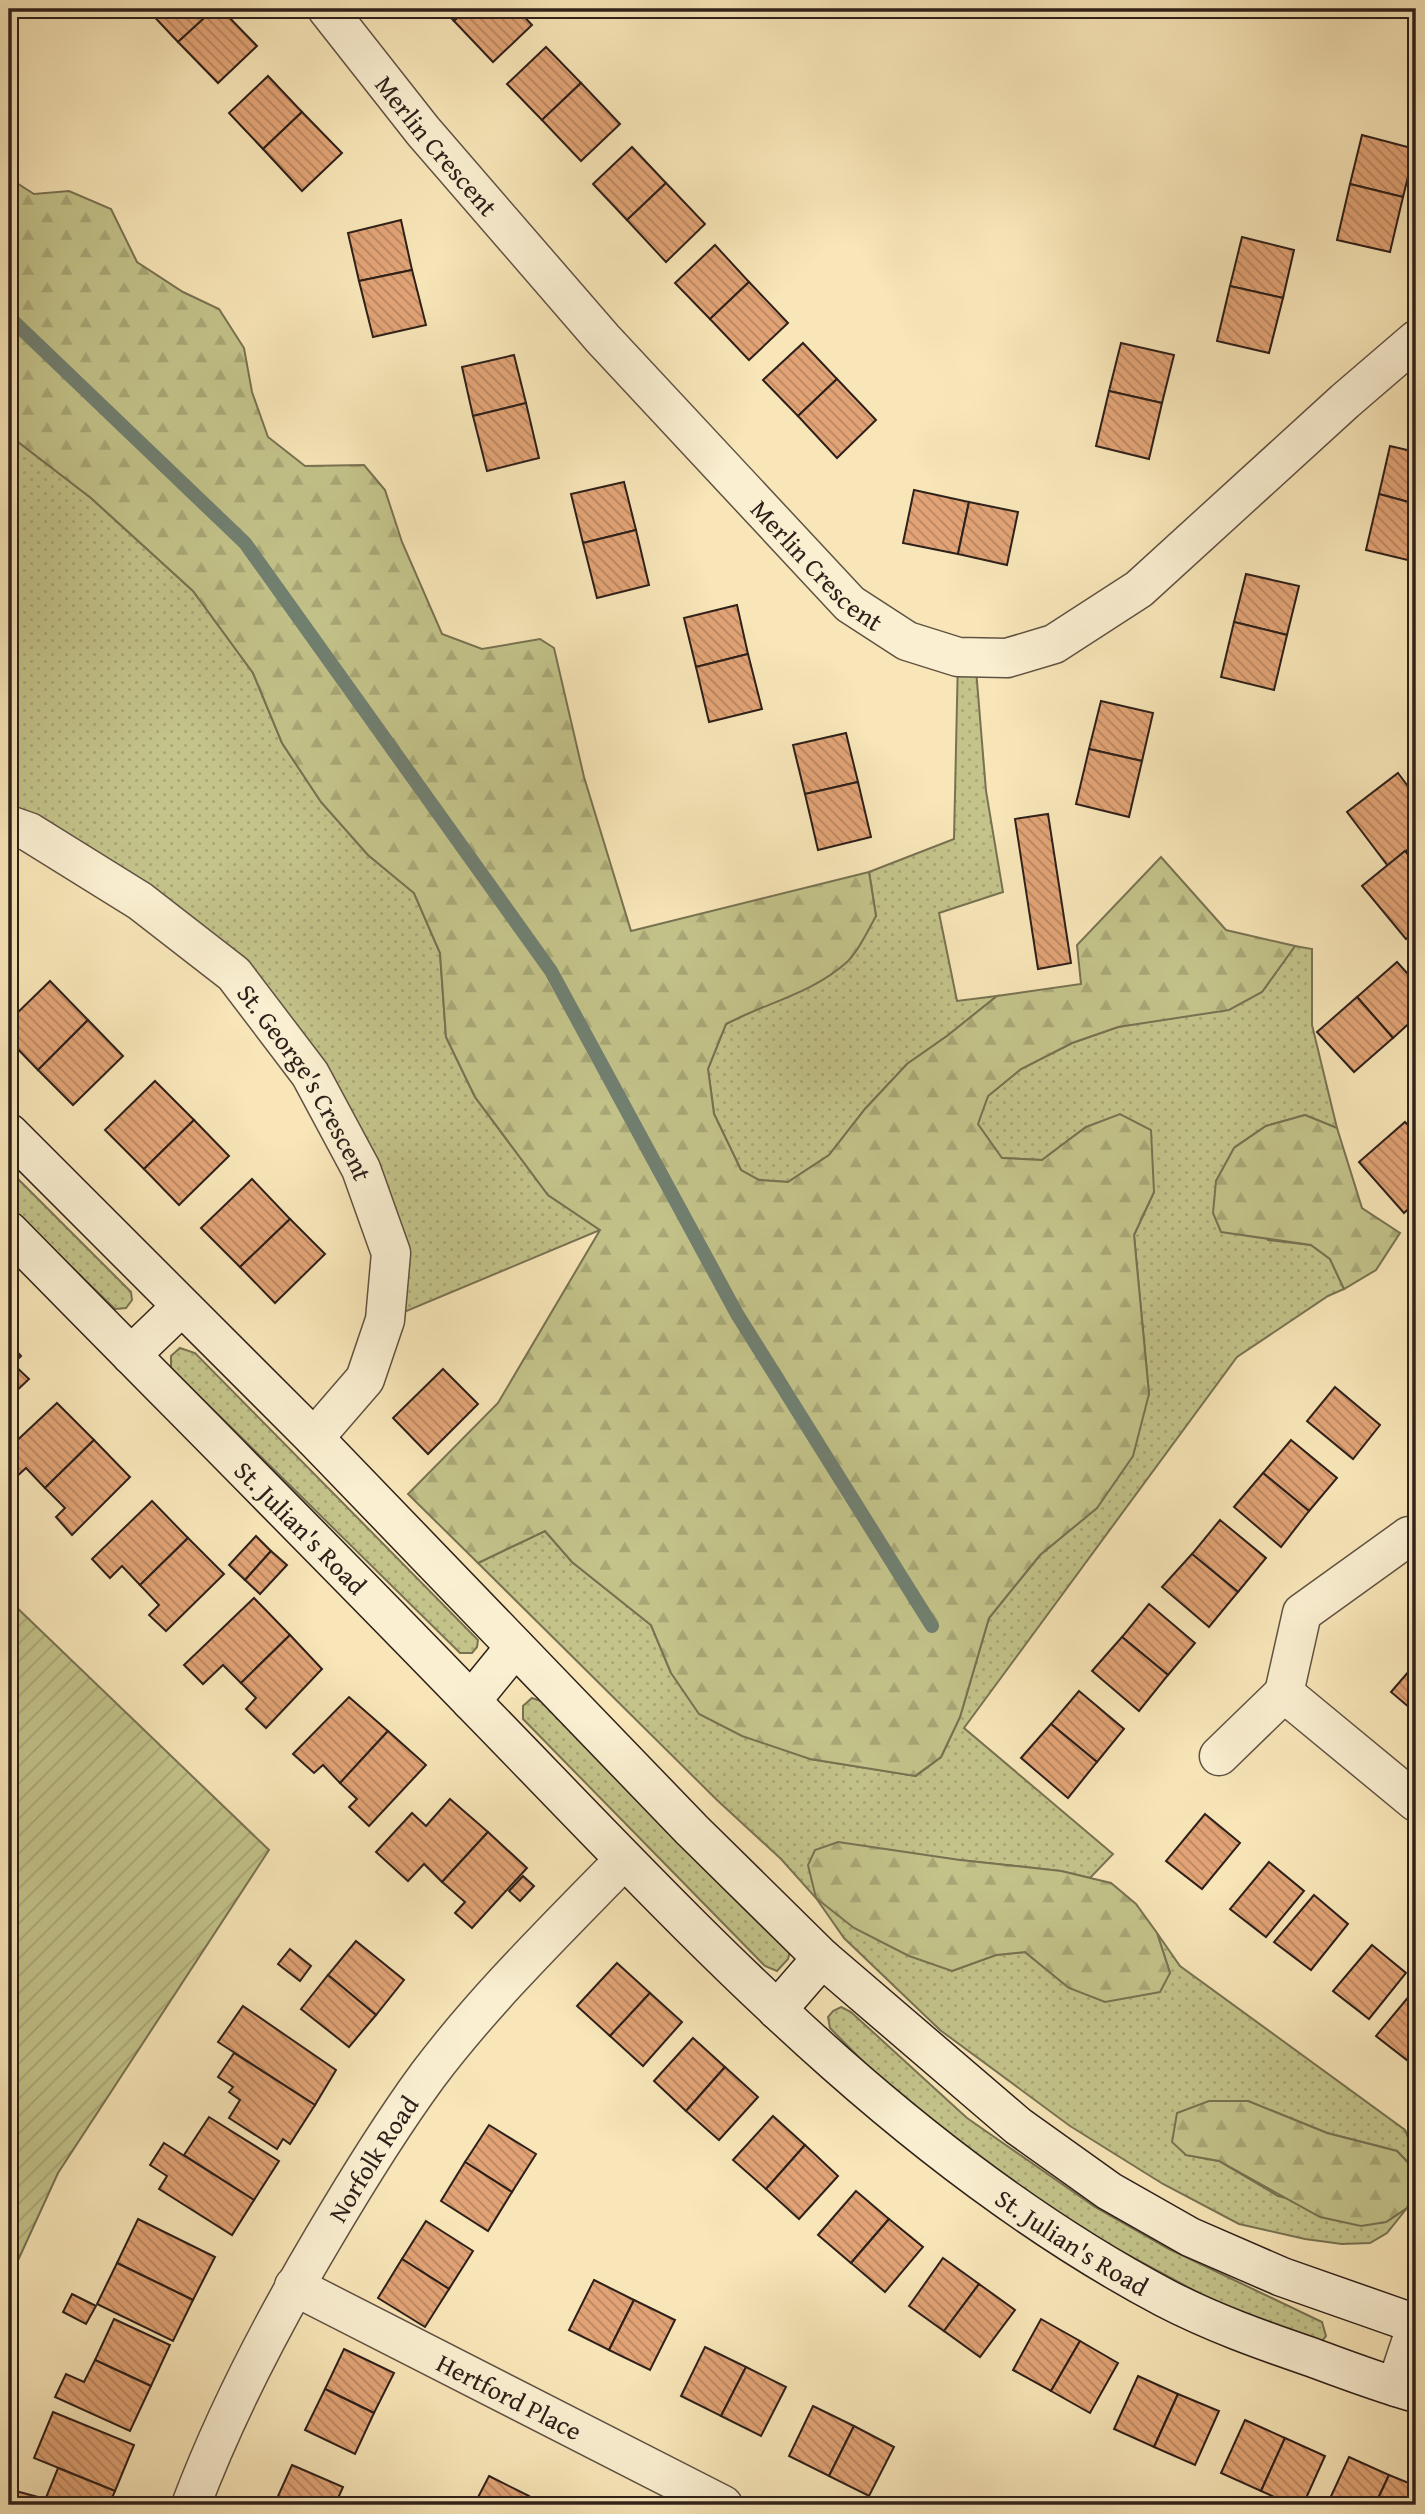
<svg xmlns="http://www.w3.org/2000/svg" width="1425" height="2514" font-family="'Gentium Book Plus',serif">
<defs>
<pattern id="grass-dots" width="8" height="8" patternUnits="userSpaceOnUse" patternTransform="scale(1.75)"><rect width="8" height="8" fill="#c3c38a"/><path d="M2 2h.1M6 6h.1" fill="none" stroke="#a8a776" stroke-width="1.8" stroke-linecap="round"/></pattern>
<pattern id="forest-firs" width="22" height="20" patternUnits="userSpaceOnUse" patternTransform="scale(1.75)"><rect width="22" height="20" fill="#c3c38a"/><path d="M5 1l3.5 6h-7zM16 11l3.5 6h-7z" fill="#a8a776"/></pattern>
<pattern id="garden-furrows" width="10" height="10" patternUnits="userSpaceOnUse" patternTransform="scale(1.75)"><rect width="10" height="10" fill="#c3c38a"/><path d="M-1 1l2-2M0 10L10 0M9 11l2-2" fill="none" stroke="#a8a776"/></pattern>
<pattern id="building-back-hatch" width="6" height="6" patternUnits="userSpaceOnUse" patternTransform="scale(1.75)"><rect width="6" height="6" fill="#e2a476"/><path d="M-1 5l2 2M0 0l6 6M5-1l2 2" fill="none" stroke="#b88560"/></pattern>
</defs>
<rect width="100%" height="100%" fill="#f8e6b8"/>
<filter id="stains"><feTurbulence type="fractalNoise" baseFrequency=".00286" numOctaves="4"/><feColorMatrix values="0 0 0 0 .2 0 0 0 0 .09 0 0 0 0 .02 0 0 0 .5 -.17"/></filter>
<radialGradient id="worn" r=".72"><stop offset=".6" stop-color="#630" stop-opacity="0"/><stop offset="1" stop-color="#630" stop-opacity=".3"/></radialGradient>
<g fill="url(#grass-dots)" stroke="#787252" stroke-width="2">
<path d="M9 435 91 498 193 591 253 673 282 743 321 802 368 855 414 893 440 953 446 1037 475 1097 548 1195 600 1230 385 1320 391 1253 234 974 9 825Z"/>
<path d="M958 657H975L986 791 1003 892 939 913 957 1001 997 996 947 1036 907 1064 865 1109 829 1155 788 1182 759 1180 741 1170 714 1114 708 1069 726 1024 757 1009 876 916 869 872 954 839Z"/>
<path d="M1295 946 1312 949V1025L1337 1128 1305 1115 1266 1126 1235 1147 1216 1181 1268 1240 1311 1245 1330 1259 1344 1289 1328 1296 1237 1357 964 1728 1113 1854 1090 1878 1061 1871 960 1860 952 1971 996 1955 1025 1952 1069 1988 1170 1973 1157 1933 1180 1966 1405 2130 1415 2155 1414 2169 1397 2151 1327 2133 1248 2101 1186 2155 1219 2161 1278 2196 1386 2222 1407 2208 1387 2233 1370 2243 1342 2244 1305 2239 1239 2224 1163 2184 1070 2126 940 2030 844 1938 816 1898 781 1859 717 1800 478 1563 545 1531 572 1562 651 1625 671 1673 810 1759 916 1776 941 1757 960 1717 989 1618 1040 1555 1097 1508 1149 1394 1134 1235 1154 1192 1086 1127 1042 1160 1001 1158 977 1124 988 1096 1021 1069 1072 1043 1118 1027 1168 1018 1262 992Z"/>
<path d="M9 1170 131 1292 132 1300 126 1308 115 1309 9 1206Z"/>
<path d="M180 1348 195 1353 478 1640 477 1647 472 1653H460L171 1368V1356Z"/>
<path d="M532 1698 547 1703 790 1951 788 1959 777 1971 765 1966 523 1719V1706Z"/>
<path d="M841 2007 851 2012 967 2118 1095 2207 1169 2249 1322 2322 1326 2336 1318 2346 1234 2312 1091 2235 970 2155 899 2098 830 2028 828 2017 833 2011Z"/>
</g>
<g fill="url(#forest-firs)" stroke="#787252" stroke-width="2">
<path d="M9 178 34 194 69 191 111 209 137 262 183 292 219 309 244 348 252 392 268 437 305 466 364 465 385 490 402 542 442 634 482 649 540 639 554 648 584 777 631 931 869 872 876 916C868 930 859 951 847 962 813 993 766 1003 726 1024L708 1069 714 1114 741 1170 759 1180 788 1182 829 1155 865 1109 907 1064 947 1036 997 996 1081 984 1077 945 1161 857 1226 930 1295 946 1262 992 1229 1010 1118 1027 1072 1043 1021 1069 988 1096 978 1124 1002 1158 1042 1160 1086 1127 1120 1114 1151 1130 1154 1192 1134 1235 1149 1394 1133 1456 1097 1508 1040 1555 989 1618 960 1717 941 1757 915 1776 810 1759 742 1736 699 1714 671 1673 651 1625 572 1562 545 1531 478 1563 408 1494 498 1403 600 1230 548 1195 475 1097 446 1037 440 953 414 893 368 855 321 802 282 743 253 673 193 591 91 498 9 435Z"/>
<path d="M1305 1115 1337 1128 1362 1208 1400 1233 1376 1270 1344 1289 1330 1259 1311 1245 1221 1232 1213 1213 1216 1181 1234 1148 1266 1126Z"/>
<path d="M838 1842 960 1860 1061 1871 1111 1883 1136 1904 1157 1933 1170 1973 1160 1992 1105 2002 1069 1988 1025 1952 996 1955 952 1971 909 1956 854 1928 816 1898 808 1865 815 1850Z"/>
<path d="M1209 2101H1248L1327 2133 1397 2151 1414 2169V2189L1407 2208 1386 2222 1361 2226 1320 2217 1219 2161 1186 2155 1172 2142 1177 2113Z"/>
</g>
<path fill="url(#garden-furrows)" stroke="#787252" stroke-width="2" d="M12 1603 269 1850 58 2173 9 2280V1606Z"/>
<g fill="none" stroke-linecap="round" stroke-linejoin="round">
<path stroke="#718071" stroke-width="14" d="M9 317 245 543 551 971 737 1314 932 1626"/>
</g>
<g fill="url(#building-back-hatch)" stroke="#2e201a" stroke-width="2">
<path d="M147 9H214L178 42Z"/>
<path d="M214 9H221L257 46 218 83 178 42Z"/>
<path d="M443 9H467L454 21Z"/>
<path d="M467 9H517L532 25 493 62 454 21Z"/>
<path d="M546 47 581 83 542 120 507 84Z"/>
<path d="M268 76 302 112 263 149 229 113Z"/>
<path d="M581 83 620 124 581 161 542 120Z"/>
<path d="M302 112 342 153 302 191 263 149Z"/>
<path d="M1362 135 1415 149 1403 197 1350 184Z"/>
<path d="M632 147 666 183 627 220 593 184Z"/>
<path d="M666 183 705 224 666 262 627 220Z"/>
<path d="M1350 184 1403 197 1390 252 1337 240Z"/>
<path d="M401 220 412 270 359 281 348 233Z"/>
<path d="M1242 237 1294 250 1283 298 1230 286Z"/>
<path d="M715 245 749 282 710 319 675 283Z"/>
<path d="M412 270 426 325 373 337 359 281Z"/>
<path d="M749 282 788 323 749 360 710 319Z"/>
<path d="M1230 286 1283 298 1269 353 1217 341Z"/>
<path d="M803 343 837 379 798 416 763 380Z"/>
<path d="M1121 343 1174 355 1162 403 1109 391Z"/>
<path d="M514 355 526 403 473 416 462 367Z"/>
<path d="M837 379 876 420 837 458 798 416Z"/>
<path d="M1109 391 1162 403 1149 459 1096 446Z"/>
<path d="M526 403 539 458 487 471 473 416Z"/>
<path d="M1390 446 1416 452V504L1379 494Z"/>
<path d="M624 482 636 530 583 543 571 494Z"/>
<path d="M914 490 969 502 958 554 903 543Z"/>
<path d="M1379 494 1416 504V562L1366 550Z"/>
<path d="M969 502 1018 512 1007 565 958 554Z"/>
<path d="M636 530 649 585 597 598 583 543Z"/>
<path d="M1246 574 1299 586 1287 635 1234 622Z"/>
<path d="M737 605 748 654 696 667 684 618Z"/>
<path d="M1234 622 1287 635 1274 690 1221 677Z"/>
<path d="M748 654 762 709 709 722 696 667Z"/>
<path d="M1101 701 1153 713 1142 761 1089 749Z"/>
<path d="M846 733 858 782 805 794 793 745Z"/>
<path d="M1089 749 1142 761 1129 817 1076 804Z"/>
<path d="M1398 773 1416 797V843L1388 866 1347 812Z"/>
<path d="M858 782 871 837 818 850 805 794Z"/>
<path d="M1048 814 1071 963 1038 969 1015 819Z"/>
<path d="M1405 851 1416 864V931L1406 939 1362 886Z"/>
<path d="M1397 962 1416 983V1017L1393 1038 1357 997Z"/>
<path d="M50 981 88 1020 38 1070 9 1040V1021Z"/>
<path d="M1357 997 1393 1038 1354 1072 1317 1032Z"/>
<path d="M88 1020 123 1056 73 1105 38 1070Z"/>
<path d="M155 1081 194 1120 144 1169 105 1130Z"/>
<path d="M194 1120 229 1156 179 1205 144 1169Z"/>
<path d="M1405 1122 1416 1134V1202L1404 1213 1359 1162Z"/>
<path d="M252 1179 290 1219 240 1267 201 1228Z"/>
<path d="M290 1219 325 1254 275 1303 240 1267Z"/>
<path d="M9 1343 21 1356 13 1364 29 1379 9 1398Z"/>
<path d="M443 1369 478 1404 428 1454 393 1418Z"/>
<path d="M1335 1387 1380 1425 1353 1459 1307 1421Z"/>
<path d="M57 1403 94 1440 45 1488 26 1468 14 1479 9 1473V1448Z"/>
<path d="M94 1440 130 1477 72 1535 56 1517 65 1508 45 1488Z"/>
<path d="M1291 1440 1337 1478 1309 1511 1263 1473Z"/>
<path d="M1263 1473 1309 1511 1281 1547 1234 1507Z"/>
<path d="M152 1501 188 1538 140 1585 122 1566 110 1578 92 1559Z"/>
<path d="M1220 1520 1266 1558 1238 1592 1192 1554Z"/>
<path d="M256 1536 271 1551 245 1580 229 1565Z"/>
<path d="M188 1538 224 1574 166 1631 149 1615 159 1605 140 1585Z"/>
<path d="M271 1551 287 1565 260 1594 245 1580Z"/>
<path d="M1192 1554 1238 1592 1209 1627 1162 1587Z"/>
<path d="M254 1598 290 1635 241 1683 223 1665 203 1684 184 1665Z"/>
<path d="M1149 1604 1195 1643 1168 1675 1122 1637Z"/>
<path d="M290 1635 322 1669 266 1728 246 1709 256 1698 241 1683Z"/>
<path d="M1122 1637 1168 1675 1139 1711 1092 1671Z"/>
<path d="M1416 1663V1713L1391 1692Z"/>
<path d="M1079 1691 1124 1729 1097 1762 1051 1724Z"/>
<path d="M349 1697 388 1731 340 1783 323 1765 314 1773 293 1754Z"/>
<path d="M1051 1724 1097 1762 1068 1798 1021 1758Z"/>
<path d="M388 1731 426 1765 369 1826 349 1807 357 1799 340 1783Z"/>
<path d="M450 1799 488 1832 442 1882 424 1864 408 1881 376 1852 412 1813 426 1826Z"/>
<path d="M1205 1814 1240 1843 1202 1889 1166 1861Z"/>
<path d="M488 1832 527 1868 472 1928 455 1913 465 1902 442 1882Z"/>
<path d="M1269 1862 1304 1891 1266 1937 1230 1909Z"/>
<path d="M523 1876 534 1886 520 1901 509 1891Z"/>
<path d="M1314 1895 1348 1924 1311 1970 1274 1942Z"/>
<path d="M356 1941 404 1980 376 2015 328 1975Z"/>
<path d="M1372 1945 1406 1973 1369 2019 1333 1991Z"/>
<path d="M290 1949 311 1966 300 1981 278 1964Z"/>
<path d="M617 1963 650 1993 610 2036 577 2006Z"/>
<path d="M328 1975 376 2015 349 2047 301 2009Z"/>
<path d="M1415 1989 1416 2059 1412 2064 1376 2036Z"/>
<path d="M650 1993 682 2022 643 2066 610 2036Z"/>
<path d="M243 2006 336 2070 315 2105 218 2042Z"/>
<path d="M693 2038 725 2067 686 2111 654 2081Z"/>
<path d="M234 2053 315 2105 290 2144 283 2139 277 2149 229 2118 240 2100 229 2092 233 2087 218 2077Z"/>
<path d="M725 2067 758 2097 719 2140 686 2111Z"/>
<path d="M773 2116 805 2145 766 2189 733 2160Z"/>
<path d="M209 2117 279 2161 254 2200 184 2155Z"/>
<path d="M489 2125 536 2154 512 2192 465 2162Z"/>
<path d="M164 2143 254 2200 232 2235 159 2189 167 2176 150 2165Z"/>
<path d="M805 2145 838 2176 799 2219 766 2189Z"/>
<path d="M465 2162 512 2192 488 2231 441 2201Z"/>
<path d="M856 2191 889 2219 851 2263 818 2235Z"/>
<path d="M138 2219 215 2257 193 2300 117 2263Z"/>
<path d="M889 2219 923 2247 885 2292 851 2263Z"/>
<path d="M426 2221 473 2251 449 2289 402 2259Z"/>
<path d="M943 2258 979 2284 944 2331 909 2306Z"/>
<path d="M402 2259 449 2289 425 2327 378 2298Z"/>
<path d="M117 2263 193 2300 173 2341 97 2304Z"/>
<path d="M594 2280 634 2300 609 2350 569 2330Z"/>
<path d="M979 2284 1015 2310 980 2357 944 2331Z"/>
<path d="M72 2294 96 2306 86 2324 63 2312Z"/>
<path d="M634 2300 675 2320 650 2370 609 2350Z"/>
<path d="M114 2319 170 2345 151 2386 95 2360Z"/>
<path d="M1041 2319 1080 2341 1051 2391 1013 2370Z"/>
<path d="M1080 2341 1118 2363 1090 2413 1051 2391Z"/>
<path d="M705 2347 746 2367 721 2416 681 2396Z"/>
<path d="M344 2349 394 2373 374 2413 325 2389Z"/>
<path d="M95 2360 151 2386 130 2431 55 2397 66 2374 84 2382Z"/>
<path d="M746 2367 786 2387 761 2436 721 2416Z"/>
<path d="M1138 2376 1178 2394 1154 2447 1114 2429Z"/>
<path d="M325 2389 374 2413 355 2454 305 2430Z"/>
<path d="M1178 2394 1219 2411 1195 2465 1154 2447Z"/>
<path d="M813 2406 854 2426 829 2476 789 2456Z"/>
<path d="M53 2412 134 2445 115 2491 34 2458Z"/>
<path d="M1245 2420 1285 2438 1261 2491 1221 2473Z"/>
<path d="M854 2426 894 2447 869 2496 829 2476Z"/>
<path d="M1285 2438 1325 2456 1303 2505H1292L1261 2491Z"/>
<path d="M1349 2457 1389 2475 1375 2505H1327Z"/>
<path d="M292 2465 343 2487 335 2505H274Z"/>
<path d="M58 2468 115 2491 109 2505H43Z"/>
<path d="M1389 2475 1416 2486V2505H1375Z"/>
<path d="M489 2476 529 2496 524 2505H474Z"/>
<path d="M12 2490 38 2497 35 2505H9Z"/>
</g>
<g fill="none" stroke-linecap="round" stroke-linejoin="round">
<g stroke="#605242" stroke-width="41">
<g id="street">
<path id="s1" d="M327 9 423 131 603 339 850 604 907 641 958 657 1007 658 1054 644 1139 589 1345 401 1416 340"/>
<path id="s2" d="M9 825 29 832 140 901 234 974 310 1074 361 1169 391 1253 385 1320 365 1379 314 1438"/>
<path d="M1409 1536 1302 1613 1284 1693 1416 1802"/>
<path d="M1219 1756 1284 1693"/>
<path id="s3" d="M294 2286 723 2505"/>
<path d="M1396 2387 1416 2327"/>
<path id="s4" d="M191 2505C226 2412 271 2326 322 2240 355 2184 389 2128 428 2075 486 1998 557 1929 624 1860"/>
</g>
</g>
<g stroke="#2e201a" stroke-width="41">
<g id="secondary">
<path d="M9 1133 314 1438 692 1830 822 1958 1018 2126 1109 2191 1190 2237 1282 2277 1416 2324"/>
<path id="s5" d="M9 1231C163 1388 318 1543 471 1701 684 1919 892 2153 1165 2298 1211 2322 1261 2340 1311 2357 1346 2370 1380 2383 1416 2393"/>
<path d="M131 1355 181 1307"/>
<path d="M471 1701 515 1647"/>
<path d="M777 2010 822 1958"/>
</g>
</g>
<use href="#street" stroke="#faefd1" stroke-width="38"/>
<use href="#secondary" stroke="#faefd1" stroke-width="38"/>
</g>
<g text-anchor="middle" dominant-baseline="central" stroke-width="5" stroke-linejoin="round" paint-order="stroke">
<g font-size="26" fill="#2e201a" stroke="#faefd1">
<text stroke="none"><textPath href="#s1" startOffset="175">Merlin Crescent</textPath></text>
<text stroke="none"><textPath href="#s1" startOffset="742">Merlin Crescent</textPath></text>
<text stroke="none"><textPath href="#s2" startOffset="401">St. George's Crescent</textPath></text>
<text stroke="none"><textPath href="#s5" startOffset="416">St. Julian's Road</textPath></text>
<text stroke="none"><textPath href="#s4" startOffset="392">Norfolk Road</textPath></text>
<text stroke="none"><textPath href="#s5" startOffset="1470">St. Julian's Road</textPath></text>
<text stroke="none"><textPath href="#s3" startOffset="242">Hertford Place</textPath></text>
</g>
</g>
<rect width="1425" height="2514" fill="none" stroke="#f8e6b8" stroke-width="35"/>
<rect x="10" y="10" width="1404" height="2493" fill="none" stroke="#2e201a" stroke-width="3.5"/>
<rect x="18" y="18" width="1390" height="2479" fill="none" stroke="#2e201a" stroke-width="2"/>
<rect width="100%" height="100%" filter="url(#stains)"/>
<rect width="100%" height="100%" fill="url(#worn)"/>
</svg>
